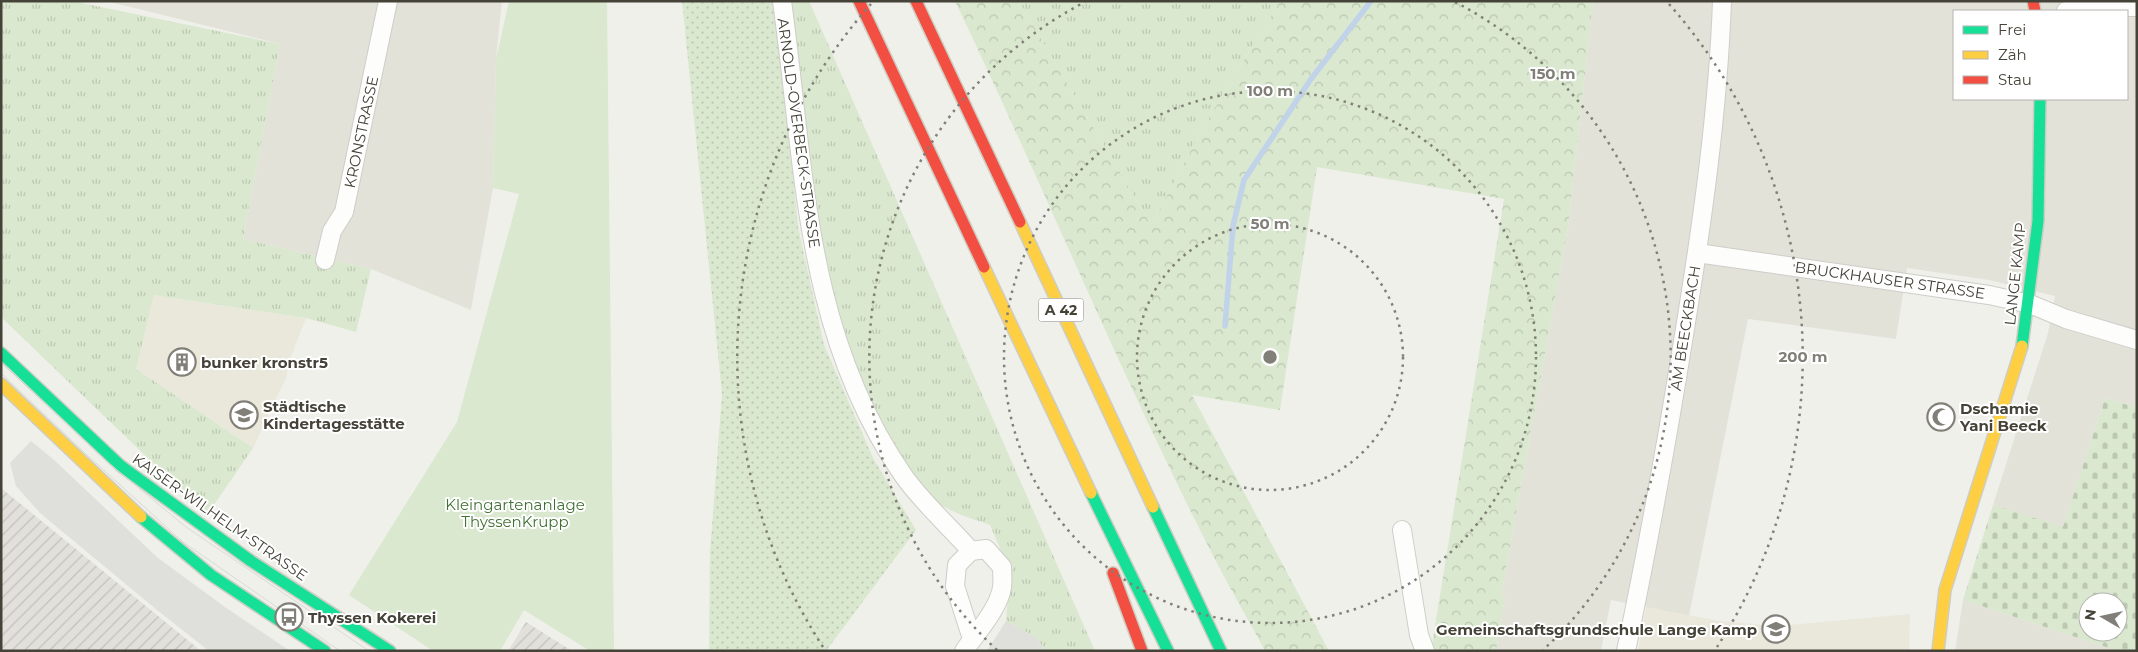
<svg xmlns="http://www.w3.org/2000/svg" width="2138" height="652" font-family="Montserrat,sans-serif">
<defs>
<pattern id="industrial-furrows" width="10" height="10" patternUnits="userSpaceOnUse" patternTransform="scale(1.25)"><rect width="10" height="10" fill="#e1e0db"/><path d="M-1 1l2-2M0 10L10 0M9 11l2-2" fill="none" stroke="#c2c1bd"/></pattern>
<pattern id="grass-dots" width="8" height="8" patternUnits="userSpaceOnUse" patternTransform="scale(1.25)"><rect width="8" height="8" fill="#d9e8ce"/><path d="M2 2h.1M6 6h.1" fill="none" stroke="#bcc8b2" stroke-width="1.8" stroke-linecap="round"/></pattern>
<pattern id="forest-crowns" width="20" height="18" patternUnits="userSpaceOnUse" patternTransform="scale(1.25)"><rect width="20" height="18" fill="#d9e8ce"/><path d="M2 6a3 3 0 1 1 6 0M12 15a3 3 0 1 1 6 0" fill="none" stroke="#bcc8b2"/></pattern>
<pattern id="cemetery-stones" width="16" height="16" patternUnits="userSpaceOnUse" patternTransform="scale(1.25)"><rect width="16" height="16" fill="#d9e8ce"/><path d="M2 7V4a2 2 0 0 1 4 0v3zM10 15v-3a2 2 0 0 1 4 0v3z" fill="#bcc8b2"/></pattern>
<pattern id="park-tufts" width="24" height="20" patternUnits="userSpaceOnUse" patternTransform="scale(1.25)"><rect width="24" height="20" fill="#d9e8ce"/><path d="M3 7l-1-3M5 7V3M7 7l1-3M15 17l-1-3M17 17v-4M19 17l1-3" fill="none" stroke="#bcc8b2"/></pattern>
</defs>
<rect width="100%" height="100%" fill="#f0f0eb"/>
<g fill="#e3e2d9" fill-rule="evenodd">
<path d="M106 1H502L496 59 493 188 471 310 371 269 243 239 280 44Z"/>
<path d="M1593 1H2137V408L2105 398 2063 528 1993 505 2048 333 2055 296 1989 280 1907 268 1896 339 1748 319 1689 616 1611 600 1601 651H1496L1505 597 1501 596 1568 227ZM1954 11H2127V99H1954Z"/>
<path d="M1963 600 2118 651H1955Z"/>
</g>
<g fill="url(#industrial-furrows)">
<path d="M1 488 201 651H1Z"/>
<path d="M526 622 572 651H508Z"/>
</g>
<g fill="#eae8db">
<path d="M154 295 306 318 290 359 286 378 253 448 136 369Z"/>
<path d="M1646 607 1719 621 1778 626 1910 614 1909 651H1638Z"/>
</g>
<path fill="url(#grass-dots)" d="M682 1H772L782 56 798 227 824 345 873 458 916 530 826 651H709L710 553 722 394Z"/>
<path fill="url(#forest-crowns)" d="M955 1H1019L1151 225 1202 129 1280 1H1593L1568 227 1501 596 1505 597 1496 651H1431L1504 199 1317 167 1280 410 1192 395 1329 651H1265C1246 615 1225 580 1207 544 1117 366 1041 181 955 1Z"/>
<path fill="url(#cemetery-stones)" fill-rule="evenodd" d="M2105 398 2137 408V651H2118L1963 600 1993 505 2063 527ZM2088 602H2118V632H2088Z"/>
<g fill="url(#park-tufts)">
<path d="M1 1H72L280 44 243 239 371 269 356 332 306 318 154 295 136 369 253 448 207 515 1 317Z"/>
<path d="M789 1H809L1095 651H1045L1037 638 1006 621 1009 583 1006 562 990 525C974 519 955 514 941 505 926 495 903 462 894 446 814 312 807 153 789 1Z"/>
<path d="M1019 1H1280L1202 129 1151 225Z"/>
</g>
<path fill="#d9e8ce" d="M509 1H607L614 651H590L524 610 500 651H433L349 595 457 422 519 194 493 188 496 59Z"/>
<g fill="#dfdfdb">
<path d="M31 441 53 459 158 558 225 607 290 651H209L157 610 40 513 16 486 10 463Z"/>
<path d="M1006 621 1037 638 1045 651H987Z"/>
</g>
<g fill="none" stroke-linecap="round" stroke-linejoin="round">
<path stroke="#c0d3e9" stroke-width="5.5" d="M1225 326 1233 226 1244 180 1311 79 1371 1"/>
<g stroke="#cecdc9" stroke-width="20">
<g id="street">
<path d="M782 1C805 166 804 332 903 475 920 500 950 527 971 551"/>
<path d="M2066 11 2092 7H2137"/>
<path d="M1697 253 1989 295 2030 304 2066 319 2137 340"/>
<path d="M325 260 332 231 344 212 388 1"/>
<path d="M1402 530 1419 635 1425 651"/>
<path d="M964 651C976 633 999 609 1002 587 1003 580 1002 573 1002 567L986 549 971 551 957 565 955 586 972 639"/>
<path d="M1626 651C1648 546 1667 441 1684 335 1702 224 1718 113 1722 1"/>
</g>
</g>
<g stroke="#cecdc2" stroke-width="14">
<g id="fast">
<path d="M2022 346 2038 221 2040 99"/>
<path d="M1 353 121 466 251 561 390 651"/>
<path d="M1091 493 1168 651"/>
<path d="M1153 507 1221 651"/>
<path d="M141 517 211 575 325 651"/>
</g>
</g>
<g stroke="#cecdc2" stroke-width="14">
<g id="slow">
<path d="M1020 222 1153 507"/>
<path d="M984 267 1091 493"/>
<path d="M1 384 141 517"/>
<path d="M1938 651 1945 590 2022 346"/>
</g>
</g>
<g stroke="#cecdc2" stroke-width="14">
<g id="jam">
<path d="M859 1 984 267"/>
<path d="M916 1 1020 222"/>
<path d="M2033 1 2035 11"/>
<path d="M1113 573 1142 651"/>
</g>
</g>
<use href="#street" stroke="#fdfdfc" stroke-width="18"/>
<use href="#fast" stroke="#16e098" stroke-width="11"/>
<use href="#slow" stroke="#ffcf43" stroke-width="11"/>
<use href="#jam" stroke="#f24e42" stroke-width="11"/>
<g stroke="#d9d9d8" stroke-width="1">
<path d="M1 361 106 461 186 527 369 651"/>
<path d="M1 373 86 454 183 542 340 651"/>
</g>
</g>
<g fill="none" stroke="#817f77" stroke-width="2.5" stroke-dasharray="2.5 5">
<circle cx="1270" cy="357" r="133"/>
<circle cx="1270" cy="357" r="266"/>
<path d="M997 650A400 400 0 0 1 1085 2M1455 2A400 400 0 0 1 1543 650"/>
<path d="M823 647A533 533 0 0 1 871 4M1669 4A533 533 0 0 1 1717 647"/>
</g>
<defs>
<g id="building-ring" transform="scale(1.4375)"><circle r="9.5" fill="#fff" stroke="#817f77" stroke-width="1.5"/><path d="M-4-6H4V6H1V3H-1V6H-4ZM-2.5-4.3h1.7v1.8h-1.7ZM.8-4.3h1.7v1.8H.8ZM-2.5-1h1.7V.8h-1.7ZM.8-1h1.7V.8H.8Z" fill="#817f77"/></g>
<g id="school-ring" transform="scale(1.4375)"><circle r="9.5" fill="#fff" stroke="#817f77" stroke-width="1.5"/><path d="M0-5L7-2L0 1L-7-2ZM-4 1L0 2.5L4 1V4Q0 6-4 4Z" fill="#817f77"/></g>
<g id="mosque-ring" transform="scale(1.4375)"><circle r="9.5" fill="#fff" stroke="#817f77" stroke-width="1.5"/><path d="M3.5-4.9A6 6 0 1 0 3.5 4.9A5 5 0 1 1 3.5-4.9Z" fill="#817f77"/></g>
<g id="bus-ring" transform="scale(1.4375)"><circle r="9.5" fill="#fff" stroke="#817f77" stroke-width="1.5"/><path d="M-5-6H5V4H4V6H2V4H-2V6H-4V4H-5ZM-3.5-4V0h7V-4ZM-3.5 1.2v1.5H-2V1.2ZM2 1.2v1.5H3.5V1.2Z" fill="#817f77"/></g>
</defs>
<g fill-rule="evenodd">
<use href="#building-ring" x="182" y="362"/>
<use href="#school-ring" x="244" y="415"/>
<use href="#mosque-ring" x="1941" y="417"/>
<use href="#bus-ring" x="289" y="617"/>
<use href="#school-ring" x="1776" y="629"/>
</g>
<g text-anchor="middle" dominant-baseline="central" stroke-width="4" stroke-linejoin="round" paint-order="stroke">
<rect fill="#fff" stroke="#7d7b74" stroke-width="1" x="1038.5" y="298.5" width="45" height="23" rx="4"/>
<g font-size="14" font-weight="bold" fill="#454238">
<text x="1061" y="310">A 42</text>
</g>
<g font-size="15" fill="#454238" stroke="#fff">
<text transform="translate(361 132) rotate(-78)">KRONSTRASSE</text>
<text transform="translate(799 133) rotate(82)">ARNOLD-OVERBECK-STRASSE</text>
<text transform="translate(2015 274) rotate(-84)">LANGE KAMP</text>
<text transform="translate(1890 280) rotate(8)">BRUCKHAUSER STRASSE</text>
<text transform="translate(1685 328) rotate(-81)">AM BEECKBACH</text>
<text transform="translate(220 517) rotate(35)">KAISER-WILHELM-STRASSE</text>
</g>
<g font-size="15" font-weight="bold" fill="#454238" stroke="#fff" text-anchor="start">
<text x="201" y="362">bunker kronstr5</text>
<text x="263" y="406">Städtische<tspan x="263" dy="17">Kindertagesstätte</tspan></text>
<text x="1960" y="408">Dschamie<tspan x="1960" dy="17">Yani Beeck</tspan></text>
<text x="308" y="617">Thyssen Kokerei</text>
<text x="1757" y="629" text-anchor="end">Gemeinschaftsgrundschule Lange Kamp</text>
</g>
<g font-size="15" fill="#407032" stroke="#fff">
<text x="515" y="504">Kleingartenanlage<tspan x="515" dy="17">ThyssenKrupp</tspan></text>
</g>
</g>
<circle cx="1270" cy="357" r="8" fill="#817f77" stroke="#fff" stroke-width="2.5"/>
<g font-size="15" text-anchor="middle" font-weight="bold" fill="#817f77" stroke="#fff" stroke-width="4" stroke-linejoin="round" paint-order="stroke">
<text x="1553" y="79">150 m</text>
<text x="1270" y="96">100 m</text>
<text x="1270" y="229">50 m</text>
<text x="1803" y="362">200 m</text>
</g>
<rect width="2138" height="652" fill="none" stroke="#454238" stroke-width="5"/>
<rect x="1953" y="10" width="175" height="90" fill="#ffffff" stroke="#b5b3af"/>
<rect x="1963" y="26" width="25" height="8" fill="#16e098" stroke="#b5b3af"/>
<text x="1998" y="35" font-size="15" fill="#454238">Frei</text>
<rect x="1963" y="51" width="25" height="8" fill="#ffcf43" stroke="#b5b3af"/>
<text x="1998" y="60" font-size="15" fill="#454238">Zäh</text>
<rect x="1963" y="76" width="25" height="8" fill="#f24e42" stroke="#b5b3af"/>
<text x="1998" y="85" font-size="15" fill="#454238">Stau</text>
<g transform="translate(2103 617) rotate(279)"><circle r="24" fill="#ffffff" stroke="#b5b3af"/>
<path d="M0-4L9 19L0 12L-9 19Z" fill="#817f77"/>
<text y="-8" font-size="14" font-weight="bold" text-anchor="middle" fill="#454238">N</text>
</g>
</svg>
